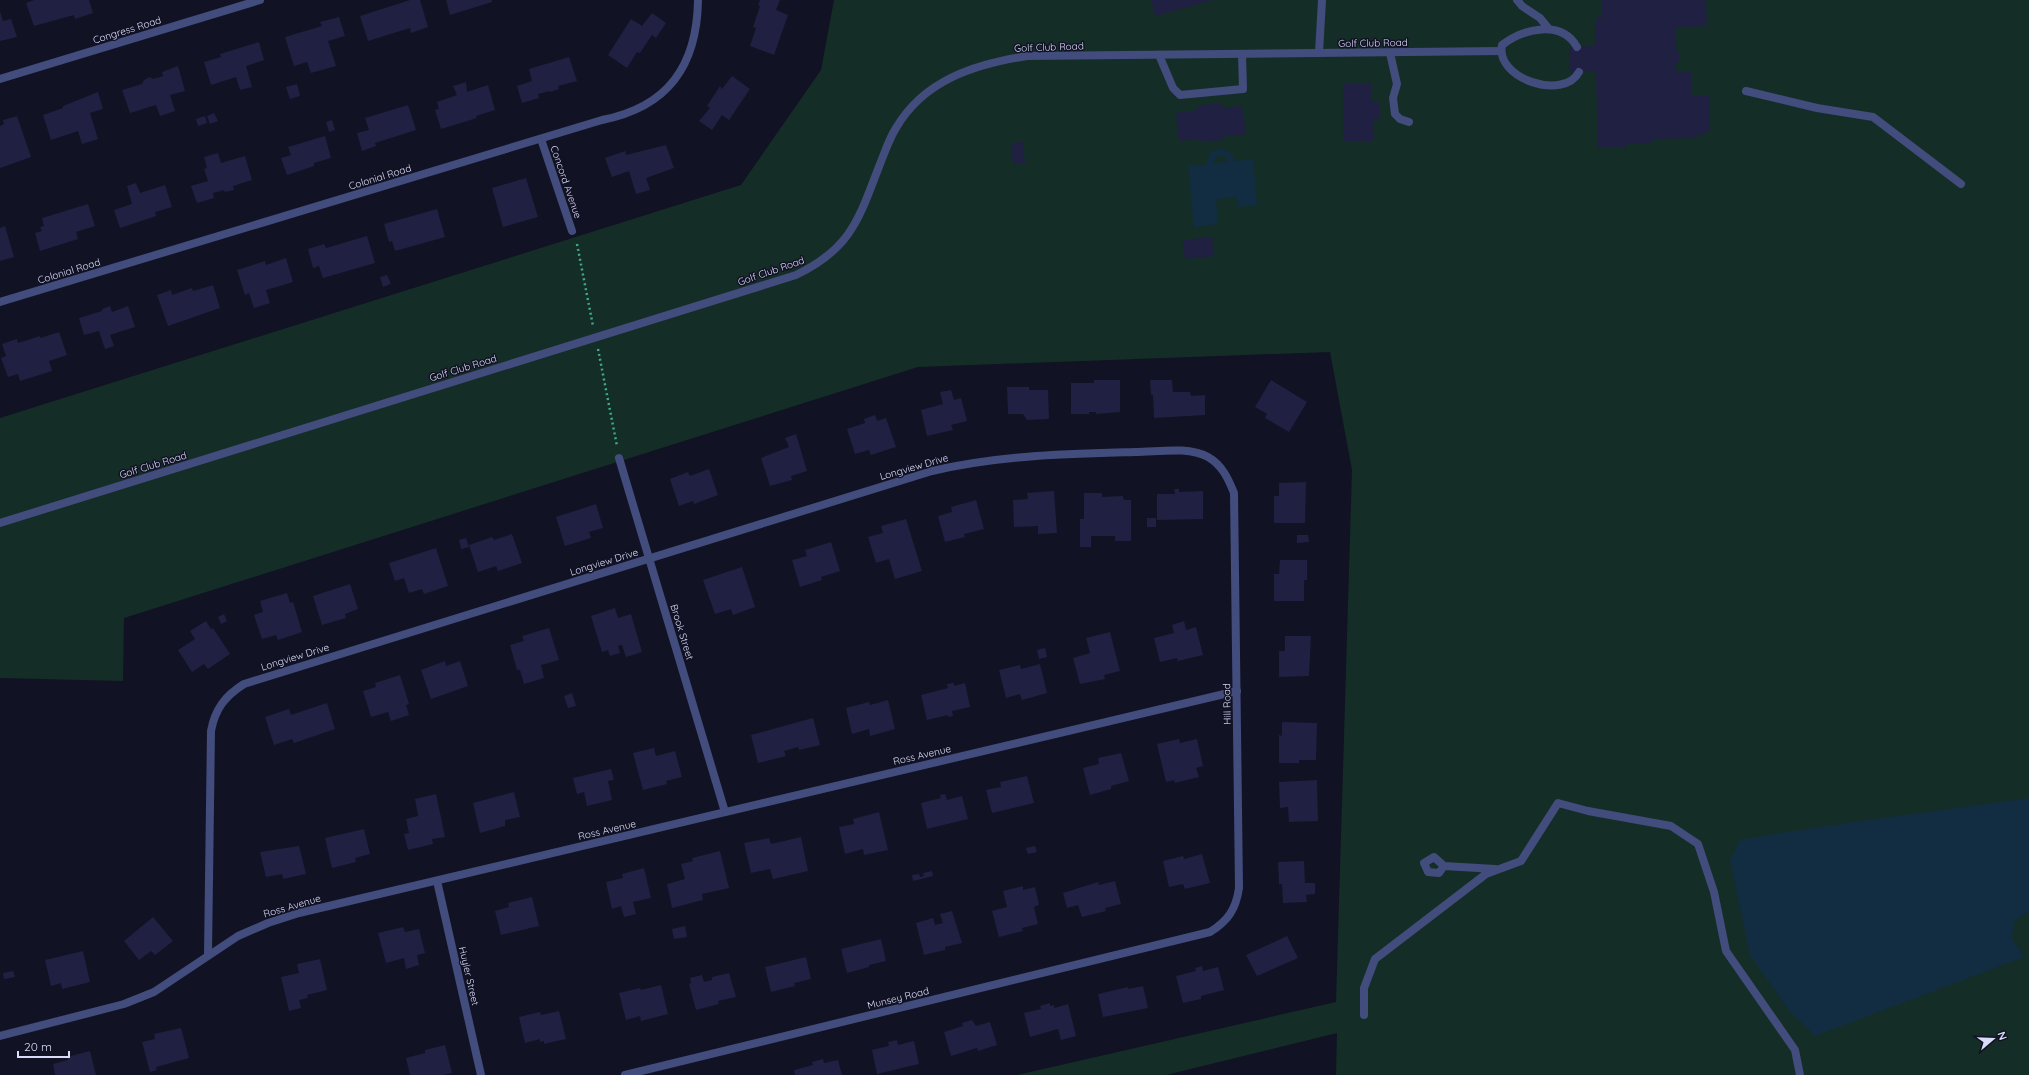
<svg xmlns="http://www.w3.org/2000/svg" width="2029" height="1075" font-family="Quicksand,sans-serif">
<rect width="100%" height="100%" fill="#111223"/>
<path fill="#152d27" d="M834 0H2029V1075H1336L1337 1033 1166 1075H1017L1336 1002 1352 470 1330 352 918 367 124 618 123 681 0 678V418L741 185 821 70Z"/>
<g fill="#122d42" fill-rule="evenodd">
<path d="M1218 149C1227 149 1232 153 1235 161L1253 159 1257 205 1238 207 1237 197 1216 199 1218 224 1194 227 1188 166 1206 165 1210 153ZM1220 155 1225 156 1228 162 1213 163 1216 157Z"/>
<path d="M2029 798V912L2014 921 2012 938 2024 957 1815 1036 1789 1011 1750 955 1730 860 1740 840C1836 823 1933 812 2029 798Z"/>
</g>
<g fill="#202042">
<path d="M34 0H89L93 13 75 19 74 15 34 26 26 3Z"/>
<path d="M410 0H420L428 27 411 33 410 28 368 41 360 16Z"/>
<path d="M446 0H492V2L450 15Z"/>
<path d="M760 0H780L776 10 788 15 774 55 750 46 756 28 753 27 760 6 758 5Z"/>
<path d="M1151 0H1213L1155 16Z"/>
<path d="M1601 0H1706L1707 26 1675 27 1676 49 1679 53V61L1675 64 1676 71H1692V95H1709L1710 131 1693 138 1652 139V143L1627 144V148H1598L1596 71 1569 72V47L1595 46V18H1601Z"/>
<path d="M0 11 3 21 11 19 17 37 0 41Z"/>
<path d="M652 13 666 23 656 38 652 35 640 53 637 52 627 68 608 55 631 19 642 26Z"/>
<path d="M339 17 345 36 328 41 336 66 311 73 307 62 294 66 285 37 322 26 320 22Z"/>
<path d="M259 42 264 60 246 66 252 87 240 90 236 77 211 85 204 62 221 57 220 54Z"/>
<path d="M569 57 577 81 558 86 559 89 551 92 550 91 538 94 539 98 522 103 517 86 532 81 529 69Z"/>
<path d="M178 66 185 91 170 95 175 111 160 116 156 105 130 113 122 90 142 84 144 80 150 77 153 79 163 76 162 72Z"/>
<path d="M732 76 750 89 729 120 722 115 712 130 699 121 710 108 707 106 720 86 722 89Z"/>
<path d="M466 82 467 92 488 85 495 110 476 116 477 118 441 129 435 110 439 109 437 102 457 95 453 86Z"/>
<path d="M297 84 300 96 290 99 286 87Z"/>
<path d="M1343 84H1371V101H1379V120H1374V141H1343Z"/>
<path d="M98 92 103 109 90 113 98 139 82 144 78 131 51 140 43 115 63 108V106Z"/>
<path d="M1221 103 1222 108 1242 106 1246 134 1222 137 1223 140 1201 142V139L1179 141 1176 113 1197 110V106Z"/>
<path d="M408 105 416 130 375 143 376 146 362 151 357 133 369 130 365 118Z"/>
<path d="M214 113 218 121 210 124 207 116Z"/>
<path d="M17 116 31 157 0 168V126L4 124 3 120Z"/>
<path d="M205 116 207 123 198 126 196 119Z"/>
<path d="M332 120 335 130 329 132 326 122Z"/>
<path d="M325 136 331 158 314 163V166L287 175 281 158 291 155 288 147Z"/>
<path d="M1023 142 1025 163 1013 164 1011 143Z"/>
<path d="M666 145 674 168 646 178 650 190 636 194 629 171 612 177 605 158 625 151 626 155Z"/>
<path d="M218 153 221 163 245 156 252 180 233 186 234 190 225 192 224 190 213 193 214 198 197 203 191 186 208 181 204 169 207 168 204 157Z"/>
<path d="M526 178 538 217 503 227 492 188Z"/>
<path d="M136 183 140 193 165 185 172 207 155 212 156 216 120 228 114 210 132 204 127 186Z"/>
<path d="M88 204 95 226 76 232 78 239 40 251 35 233 42 231 40 227 44 226 42 218Z"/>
<path d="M437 209 445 237 395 251 392 241 389 242 384 224Z"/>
<path d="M5 226 14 257 0 261V228Z"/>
<path d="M367 236 375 263 323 278 319 266 313 268 308 249 324 244 326 248Z"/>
<path d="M1212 237 1214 256 1185 259 1183 240Z"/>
<path d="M286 258 293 282 266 290 270 303 254 308 249 293 245 295 237 270 265 261 266 265Z"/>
<path d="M387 275 391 284 383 287 380 277Z"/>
<path d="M213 285 220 308 168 326 157 295 171 290 172 295 192 288 193 291Z"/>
<path d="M110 306 112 312 128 306 135 327 110 335 114 346 105 349 99 331 84 335 79 318 102 311V309Z"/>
<path d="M59 332 67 355 49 361 52 371 20 381 18 374 8 377 1 358 6 356 2 344 17 339 18 343 40 336V338Z"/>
<path d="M1094 380H1120V412L1096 414V412H1089V414H1071V383H1094Z"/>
<path d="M1150 380H1172L1173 392H1190L1191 396 1205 395V415L1154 418 1153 395H1151Z"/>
<path d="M1271 380 1307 402 1289 432 1265 418 1267 414 1255 407Z"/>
<path d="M1007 387H1029V390H1048L1049 419 1027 420 1023 414H1008Z"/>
<path d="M951 390 954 400 961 398 967 421 951 425 953 430 927 436 921 410 943 404 940 392Z"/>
<path d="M875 415 877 421 886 418 896 447 871 455 869 450 855 454 847 429 865 423 864 419Z"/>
<path d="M796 434 807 471 791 476 792 480 770 486 761 458 789 447 785 438Z"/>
<path d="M709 469 718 495 694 504 693 501 679 506 670 479 688 472 690 476Z"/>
<path d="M1306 482 1305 523H1274V496H1279V483Z"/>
<path d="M1174 489H1179V492L1203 491V519L1157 520V494H1175Z"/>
<path d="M1054 491 1057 533 1038 534V526L1014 527 1013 500 1028 499 1027 493Z"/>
<path d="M1084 493H1102V497L1123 496 1124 500H1131V541H1115V536H1091V547H1080V519H1084Z"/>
<path d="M976 500 984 529 964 534 965 537 945 542 938 516 952 512 951 507Z"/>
<path d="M596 504 603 528 589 532 591 538 565 546 556 517Z"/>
<rect x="1147" y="518" width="9" height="9"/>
<path d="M906 519 922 571 895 579 889 559 876 563 868 537 883 533 881 526Z"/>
<path d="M512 534 522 563 498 571 496 566 478 572 469 545 492 537 494 540Z"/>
<path d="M1297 535H1308L1309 542 1297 543Z"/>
<path d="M466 538 469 547 461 549 459 540Z"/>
<path d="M831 542 840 571 821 577 822 580 800 587 792 560 807 556 805 550Z"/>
<path d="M436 548 448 586 424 594 422 589 409 593 404 578 395 581 389 563Z"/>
<path d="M1280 560H1307V580H1304V601H1274V574H1279Z"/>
<path d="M742 567 755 607 733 615 731 609 715 614 703 580Z"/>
<path d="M350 584 358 609 345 614 346 618 322 625 313 596Z"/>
<path d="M287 593 290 603 293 602 302 632 278 640 276 635 262 639 254 615 263 612 260 601Z"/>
<path d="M615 608 618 618 631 614 642 652 626 657 622 645 618 646 620 653 610 656 608 650 602 652 591 616Z"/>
<path d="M224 614 227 621 221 624 218 617Z"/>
<path d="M206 621 211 629 213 628 230 654 208 669 204 664 192 672 178 650 195 639 190 631Z"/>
<path d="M1184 621 1186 630 1196 627 1203 655 1178 661 1177 658 1160 662 1154 638 1174 633 1172 625Z"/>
<path d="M549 628 559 660 541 665 544 678 524 684 520 670H517L510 645 524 641 522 636Z"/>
<path d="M1110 632 1120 671 1104 675 1105 679 1080 684 1073 658 1090 653 1086 638Z"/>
<path d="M1285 636H1311L1309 676 1279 677V651H1285Z"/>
<path d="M1045 648 1047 657 1039 659 1037 650Z"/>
<path d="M445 661 446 666 460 661 468 686 431 699 421 670Z"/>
<path d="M1040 664 1047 693 1022 700 1020 694 1006 698 999 670 1020 665 1021 669Z"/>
<path d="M400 675 409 704 406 705 409 715 391 721 388 712 371 717 363 691 376 687 375 683Z"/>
<path d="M954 683V686L965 683 970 707 952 711 953 716 948 717V715L927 720 921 695 948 688 947 684Z"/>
<path d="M572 693 576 706 568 708 564 696Z"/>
<path d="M888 700 895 729 870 736 869 729 852 734 846 708 869 702 870 705Z"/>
<path d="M327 703 335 729 294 743 292 739 274 745 265 717 289 709 291 715Z"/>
<path d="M813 718 820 745 799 750 798 747 784 751 786 756 758 763 751 735Z"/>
<path d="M1282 722 1317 723 1316 760H1299V763H1279V735L1282 736Z"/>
<path d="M1179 739 1180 743 1197 739 1203 766 1196 768 1199 777 1175 783 1174 780 1166 782 1157 744Z"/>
<path d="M654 748 656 756 675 751 682 777 666 781 667 784 643 790 633 753Z"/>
<path d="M1121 753 1129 781 1111 786V789L1090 795 1083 768 1099 764 1098 758Z"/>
<path d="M611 769 614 780 608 781 612 800 587 806 584 792 577 794 573 778Z"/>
<path d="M1027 776 1034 803 992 813 986 790 1001 787 1000 782Z"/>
<path d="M1317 780 1318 821 1289 822 1288 807 1280 808 1279 782Z"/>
<path d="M514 792 520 817 505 820V826L480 833 473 803Z"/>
<path d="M436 794 445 837 432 839 433 844 408 850 404 834 409 833 406 819 418 816 415 799Z"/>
<path d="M945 794 947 800 962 796 968 819 927 829 921 803 941 798 940 795Z"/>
<path d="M879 812 888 850 864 855 863 849 845 854 839 827 854 824 853 819Z"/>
<path d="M364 829 370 854 355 858 356 862 332 868 325 838Z"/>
<path d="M801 837 808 871 773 879 770 869 751 873 744 843 769 838 771 844Z"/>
<path d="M299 846 306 874 283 879 282 874 266 877 260 852Z"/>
<path d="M1035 846 1037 852 1028 854 1026 848Z"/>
<path d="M720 851 729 888 702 894 703 900 672 908 667 884 685 879 681 864 693 861 692 858Z"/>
<path d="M1202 854 1210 883 1185 889 1183 884 1169 887 1163 861 1183 856 1184 859Z"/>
<path d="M1304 861 1305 883H1315V894L1306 895 1307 902 1283 903 1282 884H1279L1278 862Z"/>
<path d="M644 868 651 898 633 902 636 914 624 917 621 906 612 909 606 882 623 878 622 874Z"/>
<path d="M932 871 933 876 913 881 912 875 919 874 920 877 924 876 923 873Z"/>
<path d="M1115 881 1121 904 1105 908 1106 911 1082 917 1078 905 1067 908 1063 893 1098 882 1099 885Z"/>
<path d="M1023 886V890L1035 887 1039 905 1034 907 1038 924 1022 928 1023 931 999 937 992 911 1007 907 1003 891Z"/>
<path d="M532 897 539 926 501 935 495 911 509 907 508 903Z"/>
<path d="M952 911 962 943 945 947V950L924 955 916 923 933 918 935 925 943 923 940 914Z"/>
<path d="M153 917 173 941 155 955 151 951 139 960 124 941Z"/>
<path d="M685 926 687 937 674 939 672 929Z"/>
<path d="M403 927 405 932 419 929 425 953 417 955 419 965 406 969 404 958 386 963 378 933Z"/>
<path d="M1287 936 1298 958 1257 976 1246 955Z"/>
<path d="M881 939 886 961 869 965V967L847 973 841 949Z"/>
<path d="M83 951 90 982 62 989 61 983 51 986 45 960Z"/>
<path d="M806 957 811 979 794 983 795 986 771 992 765 967Z"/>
<path d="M320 959 327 990 307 995 308 998 299 1000 301 1008 289 1011 281 977 299 973 297 964Z"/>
<path d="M1202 966 1203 971 1218 967 1224 990 1201 996V999L1183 1003 1176 976 1196 971 1195 968Z"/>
<path d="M13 971 15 977 4 979 3 973Z"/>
<path d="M729 973 736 997 718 1001 719 1004 696 1010 689 984 691 983 690 978 702 975 704 982 712 980V977Z"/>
<path d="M661 985 668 1014 641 1021 640 1016 626 1020 619 993 640 988 641 990Z"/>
<path d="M1143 986 1148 1008 1103 1017 1098 994 1128 987V989Z"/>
<path d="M1050 1003V1006L1054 1005V1008L1068 1004 1076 1036 1061 1040 1058 1029 1030 1037 1024 1013 1041 1009 1040 1006Z"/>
<path d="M559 1011 566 1039 544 1044V1041L540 1042V1039L525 1043 519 1017 540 1012 541 1015Z"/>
<path d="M972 1020 976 1026 990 1022 997 1045 978 1051 977 1048 951 1056 944 1032 963 1026 962 1023Z"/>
<path d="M181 1028 189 1058 156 1067 157 1070 150 1072 142 1042 155 1039 154 1034Z"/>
<path d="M897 1040 898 1045 914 1041 919 1064 877 1074 872 1050 889 1046 888 1042Z"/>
<path d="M445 1045 452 1073 443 1075H410L406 1058 425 1053V1050Z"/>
<path d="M90 1051 96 1075H55L53 1064 68 1060 67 1057Z"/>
<path d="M823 1059 824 1063 838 1060 842 1075H795L794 1070 813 1065 812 1062Z"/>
</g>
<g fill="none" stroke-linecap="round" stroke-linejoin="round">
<g stroke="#3ea98d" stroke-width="2.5" stroke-dasharray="2 3" stroke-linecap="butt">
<path d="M577 244 593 326"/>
<path d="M598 349 617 446"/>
</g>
<g stroke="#424c7d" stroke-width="8">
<path d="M1517 0 1522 6 1540 18 1549 29"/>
<path d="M1577 47C1561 19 1523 29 1502 45 1495 79 1564 101 1579 72"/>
<path d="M1319 53 1322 0"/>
<path d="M1390 53 1397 84 1393 98 1395 114 1400 119 1409 122"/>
<path d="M1159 55 1173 88 1180 95 1243 89 1242 54"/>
<path d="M1746 91 1817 108 1873 117 1961 184"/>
<path d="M0 523 796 275C852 248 859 218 880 164 885 152 889 139 896 128 924 80 975 64 1027 56L1501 51"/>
<path d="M1444 866 1439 873 1428 872 1424 863 1434 857 1444 866 1495 869"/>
<path d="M1364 1015V988L1375 959 1486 874 1521 861 1558 803 1588 811 1671 826 1698 844 1714 892 1726 951 1795 1050 1800 1075"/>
</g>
<g stroke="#424c7d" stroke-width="8">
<path d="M0 79 260 0"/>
<path d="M541 139 572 231"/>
<path d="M0 302 602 120C668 107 697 66 698 0"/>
<path d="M619 458 725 812"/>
<path d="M437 881 481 1075"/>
<path d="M208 954 211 731C215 709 225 696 244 684L932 471C1001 455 1065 454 1135 452 1158 452 1187 446 1208 457 1222 465 1228 478 1234 493L1239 888C1236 909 1228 921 1210 932L625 1075"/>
<path d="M0 1036 124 1004 154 992 238 936 268 923 299 913 1237 691"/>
</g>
</g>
<g text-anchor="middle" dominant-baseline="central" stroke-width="3" stroke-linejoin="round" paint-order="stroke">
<g font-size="10" fill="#d9dbfa" stroke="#111223">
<text transform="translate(127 30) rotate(-17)">Congress Road</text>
<text transform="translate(1373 43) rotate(-1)">Golf Club Road</text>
<text transform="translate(1049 47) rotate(-2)">Golf Club Road</text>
<text transform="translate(380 177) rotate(-17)">Colonial Road</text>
<text transform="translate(566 182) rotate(71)">Concord Avenue</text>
<text transform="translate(69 271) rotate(-17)">Colonial Road</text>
<text transform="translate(771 271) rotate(-19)">Golf Club Road</text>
<text transform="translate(463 368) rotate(-17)">Golf Club Road</text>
<text transform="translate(153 465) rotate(-17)">Golf Club Road</text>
<text transform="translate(914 467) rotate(-16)">Longview Drive</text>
<text transform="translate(604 562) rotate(-17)">Longview Drive</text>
<text transform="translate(682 632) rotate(73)">Brook Street</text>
<text transform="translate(295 657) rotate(-17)">Longview Drive</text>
<text transform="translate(1227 704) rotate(-91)">Hill Road</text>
<text transform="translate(922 755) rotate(-13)">Ross Avenue</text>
<text transform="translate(607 830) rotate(-13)">Ross Avenue</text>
<text transform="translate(292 906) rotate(-16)">Ross Avenue</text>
<text transform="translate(469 976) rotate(77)">Huyler Street</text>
<text transform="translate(898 998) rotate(-14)">Munsey Road</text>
</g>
</g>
<g transform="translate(1993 1039) rotate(71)" stroke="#111223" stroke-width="3" paint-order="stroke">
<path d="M0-3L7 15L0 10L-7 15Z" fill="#d9dbfa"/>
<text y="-6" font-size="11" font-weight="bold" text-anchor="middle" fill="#d9dbfa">N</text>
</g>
<path d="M18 1051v6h51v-6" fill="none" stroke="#d9dbfa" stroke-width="2"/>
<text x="24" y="1051" font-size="12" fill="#d9dbfa" stroke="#111223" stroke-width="3" paint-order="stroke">20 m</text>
</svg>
